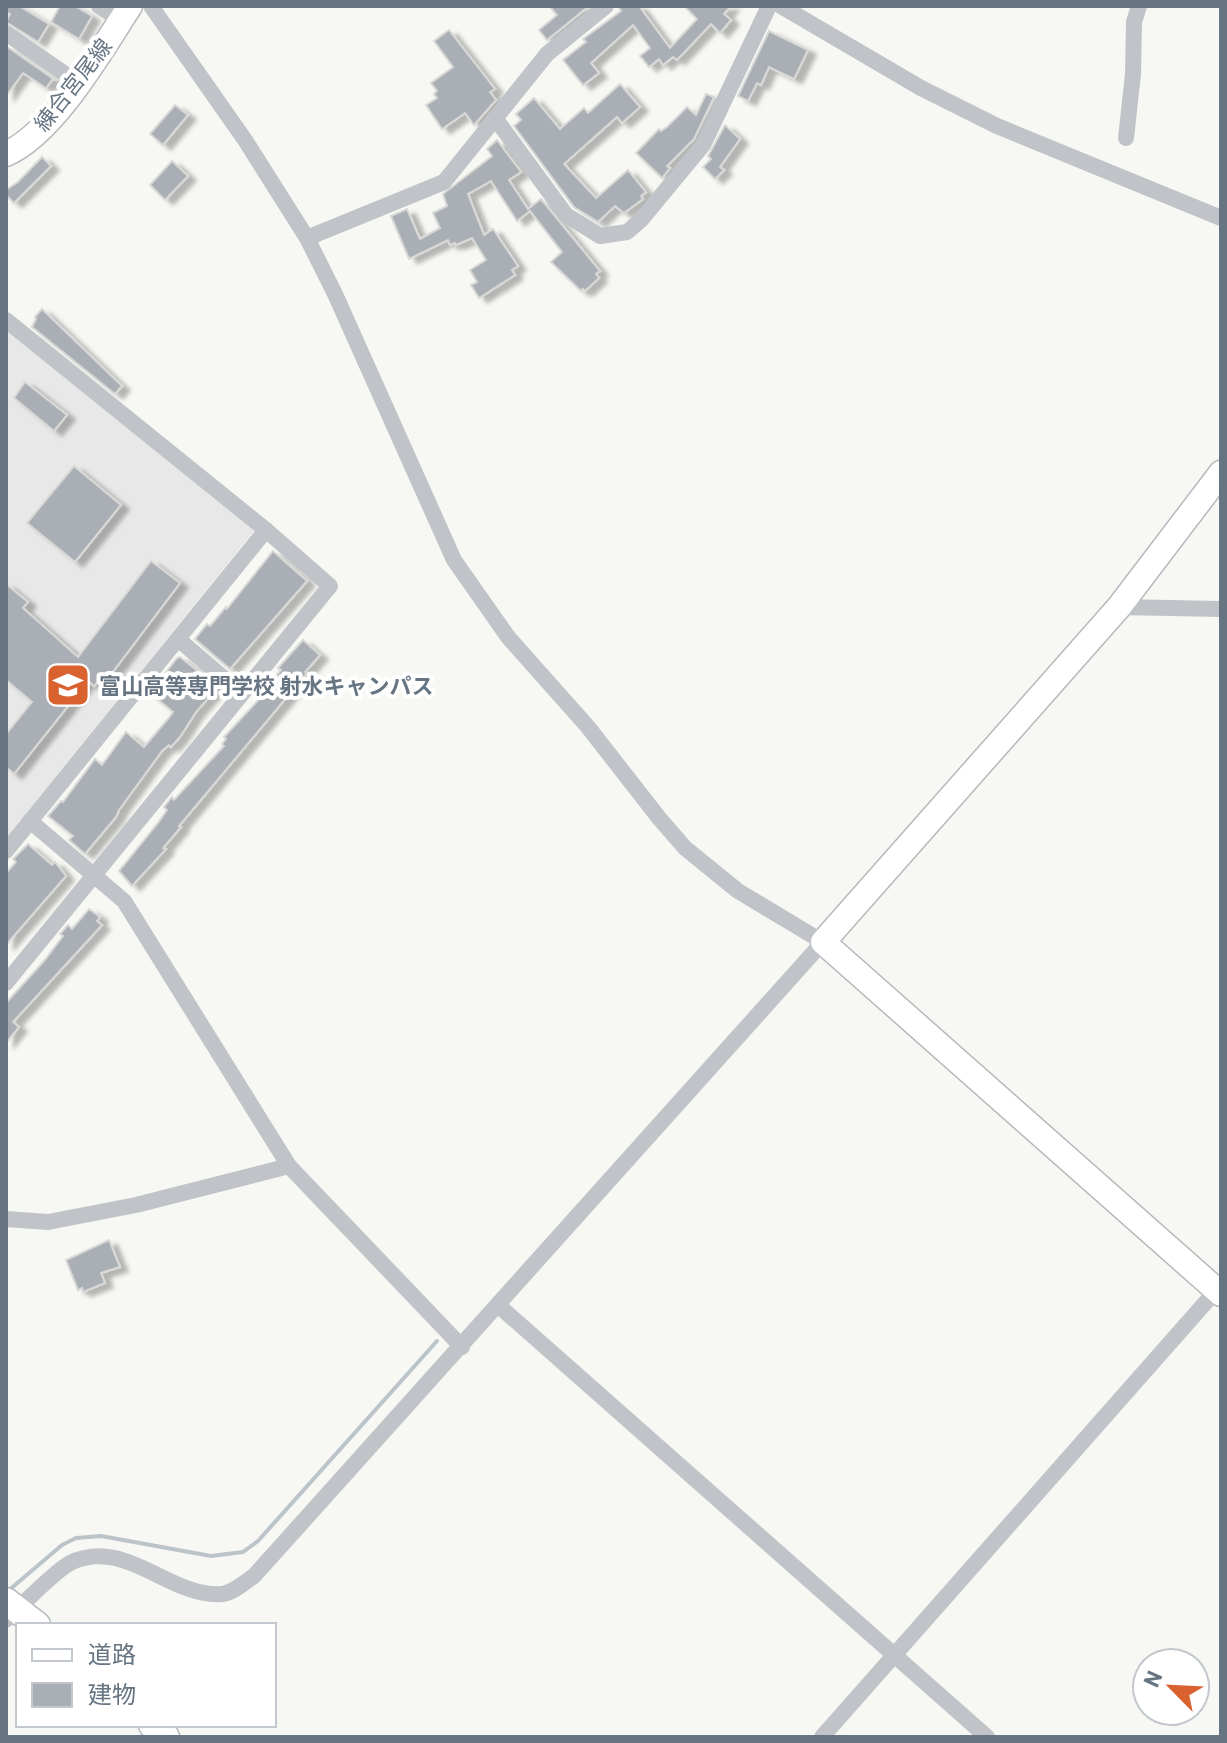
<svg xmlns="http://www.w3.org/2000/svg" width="1227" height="1743" font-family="Barlow,'Noto Sans JP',sans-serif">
<defs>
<filter id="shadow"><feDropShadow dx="8" dy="4.5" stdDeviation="2" flood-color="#0004"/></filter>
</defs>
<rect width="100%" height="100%" fill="#f7f7f4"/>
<path fill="#e7e8e7" d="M6 328 254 531 6 838Z"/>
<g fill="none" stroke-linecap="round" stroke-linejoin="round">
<path stroke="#bac4c9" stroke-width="4" d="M8 1591 62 1545 76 1538 101 1536 211 1556 243 1552 258 1541 437 1341"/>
</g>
<g fill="#a9afb5" stroke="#d8d8d6" stroke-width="2" filter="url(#shadow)">
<path d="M6 6H19L49 24 38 42 6 22 10 14 6 12Z"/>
<path d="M60 6H75L92 16 79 39 51 22Z"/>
<path d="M549 6H589L547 40 539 30 557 15Z"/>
<path d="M618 6H639L670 48 697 19 684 6H731L724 14 731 20 720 33 711 24 677 60 673 57 663 65 659 59 649 67 640 56 650 48 633 25 591 63 599 73 583 85 563 60 586 42 583 39 621 11Z"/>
<path d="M449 30 495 89 490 92 496 100 474 125 465 113 442 129 426 105 437 98 434 94 437 91 431 83 453 67 434 41Z"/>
<path d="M769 31 808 50 794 79 769 67 761 85 757 83 748 101 738 96Z"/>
<path d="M6 46 55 80H52L46 88 23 73 6 96Z"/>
<path d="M620 84 640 107 622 123 617 117 564 164 596 198 628 170 646 192 641 196 643 199 624 213 615 206 598 222 574 207 514 126 521 120 516 114 534 98 560 129 584 108 588 113Z"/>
<path d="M706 94 714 97 694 139 667 166 670 168 662 178 636 153 659 129 661 131 667 127 687 107 696 115Z"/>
<path d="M175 105 188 115 163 145 150 134Z"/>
<path d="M725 125 740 139 720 167 724 170 715 179 703 167 711 159 708 156Z"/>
<path d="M497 140 521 172 509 180 528 209 541 199 600 271 596 274 599 278 585 291 583 289 581 291 551 262 562 252 530 211 517 221 491 181 468 194 484 235 493 229 518 266 512 270 515 275 479 298 471 285 477 282 470 270 486 260 472 238 456 245 455 243 450 245 448 240 409 259 391 216 407 209 420 239 440 228 433 213 447 206 443 194 492 156 487 149Z"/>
<path d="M42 157 51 166 14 203 6 195V190L18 182Z"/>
<path d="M172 161 188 176 165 200 150 185Z"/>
<path d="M42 309 122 386 115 394 32 327 36 319 35 317Z"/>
<path d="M25 382 67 415 54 431 14 398Z"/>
<path d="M74 466 121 505 75 562 27 523Z"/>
<path d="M273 551 307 581 230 669 195 639 207 624 210 626 226 607 227 609Z"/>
<path d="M151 561 180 583 109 677 105 674 94 686 88 681 14 774 6 767V734L32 702 6 680V584L28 602 23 608 78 657Z"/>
<path d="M303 640 320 655 305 672 307 673 179 826 181 827 163 848 166 849 132 886 119 871 158 823 167 810 164 807 172 797 174 800 224 746 222 744 226 739 224 737 264 694 262 692 281 670 278 668Z"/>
<path d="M180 657 218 687 196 712 180 737 171 747 169 745 162 751 119 810 116 817 85 854 69 840 73 836 48 816 61 801 63 802 95 759 102 765 126 732 144 747 168 719 173 712 150 693 177 658Z"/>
<path d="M28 844 52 865 55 862 66 876 6 945V873L16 862 13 859Z"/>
<path d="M89 909 100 917 97 921 102 925 13 1022 19 1027 6 1043V1003L44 961 63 936 60 934 68 925 72 929Z"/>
<path d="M109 1240 120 1267 101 1273 105 1283 83 1292 82 1288 78 1290 66 1260Z"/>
</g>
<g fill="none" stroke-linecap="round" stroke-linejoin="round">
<g stroke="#b5b9bd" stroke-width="27">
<g id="secondary">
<path d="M6 154C55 132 101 50 130 6"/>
<path d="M1221 473 1119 607 823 942 1221 1294"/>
</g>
</g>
<g stroke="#b5b9bd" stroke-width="29">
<g id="primary">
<path d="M6 1601 37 1625"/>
<path d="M152 1725 166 1737"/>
</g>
</g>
<g stroke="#c0c3c7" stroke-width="16">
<path d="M99 6 121 20"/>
<path d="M781 6 921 88 997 126 1221 218"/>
<path d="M6 33 78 83"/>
<path d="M495 118 566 215 600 236 627 232 641 220 703 145 769 6"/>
<path d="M1126 138 1133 74 1134 22 1139 6"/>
<path d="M307 238 444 182 547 54 606 6"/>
<path d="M6 320 266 530"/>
<path d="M1119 607 1221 609"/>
<path d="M178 639 241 693"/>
<path d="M30 821 124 901 289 1166 462 1347"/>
<path d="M6 851 266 530 330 586 6 983"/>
<path d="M6 1219 48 1222 136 1205 289 1166"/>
<path d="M499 1306 987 1737"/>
<path d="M6 1620C21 1606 55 1571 70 1563 125 1536 169 1598 222 1594 233 1593 245 1582 254 1576L823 942 738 891 685 848 659 818 588 727 508 637 454 560 335 294 307 238 245 140 151 6"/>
<path d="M822 1737 1221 1285"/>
</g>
<use href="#secondary" stroke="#fff" stroke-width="24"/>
<use href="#primary" stroke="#fff" stroke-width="26"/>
</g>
<defs>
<g id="university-square" transform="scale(2.3)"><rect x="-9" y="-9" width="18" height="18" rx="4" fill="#da6231" stroke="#fff"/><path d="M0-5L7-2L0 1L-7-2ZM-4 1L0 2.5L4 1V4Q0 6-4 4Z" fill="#fff"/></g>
</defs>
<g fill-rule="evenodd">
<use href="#university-square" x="68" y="685"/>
</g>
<g text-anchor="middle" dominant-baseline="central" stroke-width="8" stroke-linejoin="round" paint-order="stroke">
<g font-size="22" fill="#677583" stroke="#fff">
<text transform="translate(72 84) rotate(-52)">練合宮尾線</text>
</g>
<g font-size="22" font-weight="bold" fill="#677583" stroke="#fff" text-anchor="start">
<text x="99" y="685">富山高等専門学校 射水キャンパス</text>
</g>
</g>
<rect width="1227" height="1743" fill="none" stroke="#677583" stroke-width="16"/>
<rect x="16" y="1623" width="260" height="104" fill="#ffffff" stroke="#c2c8cd" stroke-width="2"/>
<rect x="32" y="1649" width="40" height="12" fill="#ffffff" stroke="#c2c8cd" stroke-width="2"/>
<text x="88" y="1663" font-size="24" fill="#677583">道路</text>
<rect x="32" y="1683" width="40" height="24" fill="#a9afb5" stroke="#c2c8cd" stroke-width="2"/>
<text x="88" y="1703" font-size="24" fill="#677583">建物</text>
<g transform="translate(1171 1687) rotate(294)"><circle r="38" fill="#ffffff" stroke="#c2c8cd" stroke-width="2"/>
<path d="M0-6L14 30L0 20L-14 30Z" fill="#da6231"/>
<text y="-12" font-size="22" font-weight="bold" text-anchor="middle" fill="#677583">N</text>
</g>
</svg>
